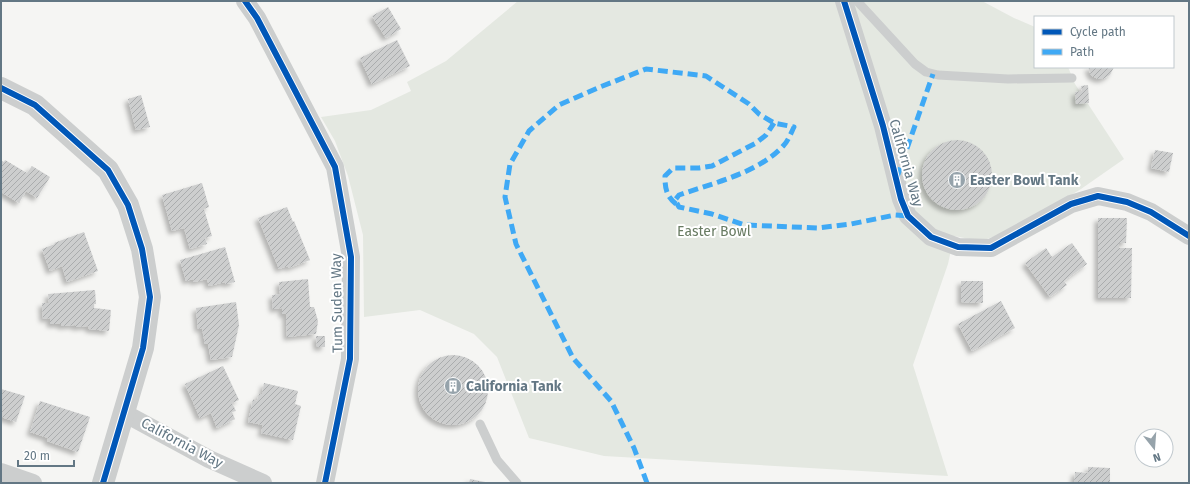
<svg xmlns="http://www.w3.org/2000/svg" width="1190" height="484" font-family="'Fira Sans',sans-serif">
<defs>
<pattern id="building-hatch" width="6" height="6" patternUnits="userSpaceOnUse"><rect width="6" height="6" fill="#cdcece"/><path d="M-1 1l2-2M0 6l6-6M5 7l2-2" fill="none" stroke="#aaacad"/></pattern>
<filter id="shadow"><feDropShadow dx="-3.5" dy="3.5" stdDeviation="2" flood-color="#0004"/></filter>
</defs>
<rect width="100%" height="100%" fill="#f5f5f3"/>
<path fill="#e4e8e1" d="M518 1H982L1014 18 1035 27V67H1068L1075 84 1124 159 1081 189 1010 232 980 241 954 236 948 264 913 365 948 476 604 456 529 438 497 357 474 334 420 310 364 317 363 235 348 176 335 141 321 117 371 110 411 91 407 82 446 61Z"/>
<g fill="url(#building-hatch)" filter="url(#shadow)">
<path d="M388 7 401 29 386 38 372 16Z"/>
<path d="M397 40 410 66 372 84 360 58Z"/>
<path d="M1088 67H1114L1110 75 1103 79H1098L1092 76 1090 73Z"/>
<path d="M1088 85 1089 103 1076 104 1075 92 1082 91 1081 86Z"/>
<path d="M141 95 150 127 136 130 128 99Z"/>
<circle cx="957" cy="175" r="35"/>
<path d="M1155 150 1173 153 1169 172 1151 168Z"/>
<path d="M1 160 4 162 5 160 27 173 32 166 50 177 37 198 26 191 19 203 1 192Z"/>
<path d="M202 183 209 207 204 209 212 236 205 238 207 244 190 249 184 228 172 231 162 195Z"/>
<path d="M287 207 293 222 294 221 310 260 289 268 288 266 279 269 258 218Z"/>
<path d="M1098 218H1127L1126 243H1119V248H1132L1131 298H1098Z"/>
<path d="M84 232 98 271 67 282 62 266 50 271 42 249 55 244 54 243Z"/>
<path d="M1072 243 1087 264 1064 281 1067 285 1050 297 1025 263 1046 248 1052 257Z"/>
<path d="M225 247 235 282 226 284 225 282 209 286 207 279 194 282 193 279 186 281 180 260Z"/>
<path d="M308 279 310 307H314L318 321 316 334 287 337 286 314H282V308L273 309 272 295 280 294 279 282Z"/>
<path d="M961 281H983V303L961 302Z"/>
<path d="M95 290 96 304H94V308L111 310 109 331 89 329 88 326 75 327V325L61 326V324H50V318L43 319 42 303H49L48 294Z"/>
<path d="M1001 301 1015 328 972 351 958 324Z"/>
<path d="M236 302 239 325 232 357 211 360 208 344H205L202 328 198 329 196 308Z"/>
<path d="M316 336H325V347H317Z"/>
<circle cx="453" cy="390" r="35"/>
<path d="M223 366 239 400 232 403 236 411 232 412 235 419 217 428 211 413 200 418 185 384Z"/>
<path d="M264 383 298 391 295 404 301 406 293 440 261 433 263 425 248 422 253 399 257 401 259 394H262Z"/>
<path d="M1 389 25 396 16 422 1 417Z"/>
<path d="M40 401 90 417 78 452 47 441 48 438 30 432Z"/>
<path d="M1088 467 1110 468V483H1074L1075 472 1088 473Z"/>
<path d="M470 479 485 482V483H469Z"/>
</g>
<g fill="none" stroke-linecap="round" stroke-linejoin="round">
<g stroke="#cccece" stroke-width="9">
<path d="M857 1 915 64 926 72 938 75 1008 79 1072 78"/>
<path d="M480 424 497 460 517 483"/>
</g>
<g stroke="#cccece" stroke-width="18">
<path d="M245 1 257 18 335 167 351 257 350 359 325 483"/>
<path d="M844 1 883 126 901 199 908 216 931 237 958 247 991 248 1071 204 1098 196 1127 202 1151 212 1189 236"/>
<path d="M124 413 209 459 263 483"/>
<path d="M1 472 33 483"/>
</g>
<path stroke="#cccece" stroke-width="22" d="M1 88 35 105 108 170 128 205 142 249 150 297 143 348 103 483"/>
<g stroke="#3fa9f5" stroke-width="5" stroke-dasharray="10 5" stroke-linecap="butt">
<path d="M897 177 933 74"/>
<path d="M676 204C666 196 665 188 665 176L673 168H699L712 166 756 143 766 135 774 123"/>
<path d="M647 483 634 448 611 401 573 358 516 244 505 197 510 164 529 131 559 105 600 87 646 69 706 76 749 104 759 114 774 123 794 127C791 133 788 141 784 145 759 173 713 183 679 195L675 200 679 207 712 214 745 225 817 228 851 224 895 215 908 216"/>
</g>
<g stroke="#fff" stroke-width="8">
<g id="cycleway">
<path d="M245 1 257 18 335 167 351 257 350 359 325 483"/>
<path d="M844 1 883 126 901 199 908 216 931 237 958 247 991 248 1071 204 1098 196 1127 202 1151 212 1189 236"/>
<path d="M1 88 35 105 108 170 128 205 142 249 150 297 143 348 103 483"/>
</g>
</g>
<use href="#cycleway" stroke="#0057b8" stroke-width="6"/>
</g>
<defs>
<g id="building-disc" transform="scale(0.9)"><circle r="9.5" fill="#96a3ab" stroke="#fff"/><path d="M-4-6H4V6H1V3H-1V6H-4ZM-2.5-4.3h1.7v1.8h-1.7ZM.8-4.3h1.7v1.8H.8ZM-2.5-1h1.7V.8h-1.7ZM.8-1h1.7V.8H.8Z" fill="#fff"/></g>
</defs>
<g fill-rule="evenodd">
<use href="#building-disc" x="957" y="180"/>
<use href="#building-disc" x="453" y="386"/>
</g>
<g text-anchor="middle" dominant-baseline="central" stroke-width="4" stroke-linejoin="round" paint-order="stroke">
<g font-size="14" fill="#637784" stroke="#fff">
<text transform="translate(906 163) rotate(74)">California Way</text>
<text transform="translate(337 303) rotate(-91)">Tum Suden Way</text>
<text transform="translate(182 443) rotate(28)">California Way</text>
</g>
<g font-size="14" font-weight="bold" fill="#637784" stroke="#fff" text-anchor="start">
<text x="970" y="180">Easter Bowl Tank</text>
<text x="466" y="386">California Tank</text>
</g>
<g font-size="14" fill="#687b62" stroke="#fff">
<text x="714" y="231">Easter Bowl</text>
</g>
</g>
<rect width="1190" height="484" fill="none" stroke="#637784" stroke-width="4"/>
<rect x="1034" y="16" width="140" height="52" fill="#ffffff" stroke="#c1c9ce"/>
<rect x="1042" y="29" width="20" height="6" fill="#0057b8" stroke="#c1c9ce"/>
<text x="1070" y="36" font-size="12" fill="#637784">Cycle path</text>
<rect x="1042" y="49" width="20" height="6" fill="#3fa9f5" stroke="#c1c9ce"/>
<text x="1070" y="56" font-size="12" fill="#637784">Path</text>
<g transform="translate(1154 448) rotate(163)"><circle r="19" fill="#ffffff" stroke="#c1c9ce"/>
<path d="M0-3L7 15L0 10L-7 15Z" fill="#96a3ab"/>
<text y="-6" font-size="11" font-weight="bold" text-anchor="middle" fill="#637784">N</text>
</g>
<path d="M18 460v6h56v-6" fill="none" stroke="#637784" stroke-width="2"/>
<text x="24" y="460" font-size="12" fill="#637784" stroke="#ffffff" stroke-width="3" paint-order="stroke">20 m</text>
</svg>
